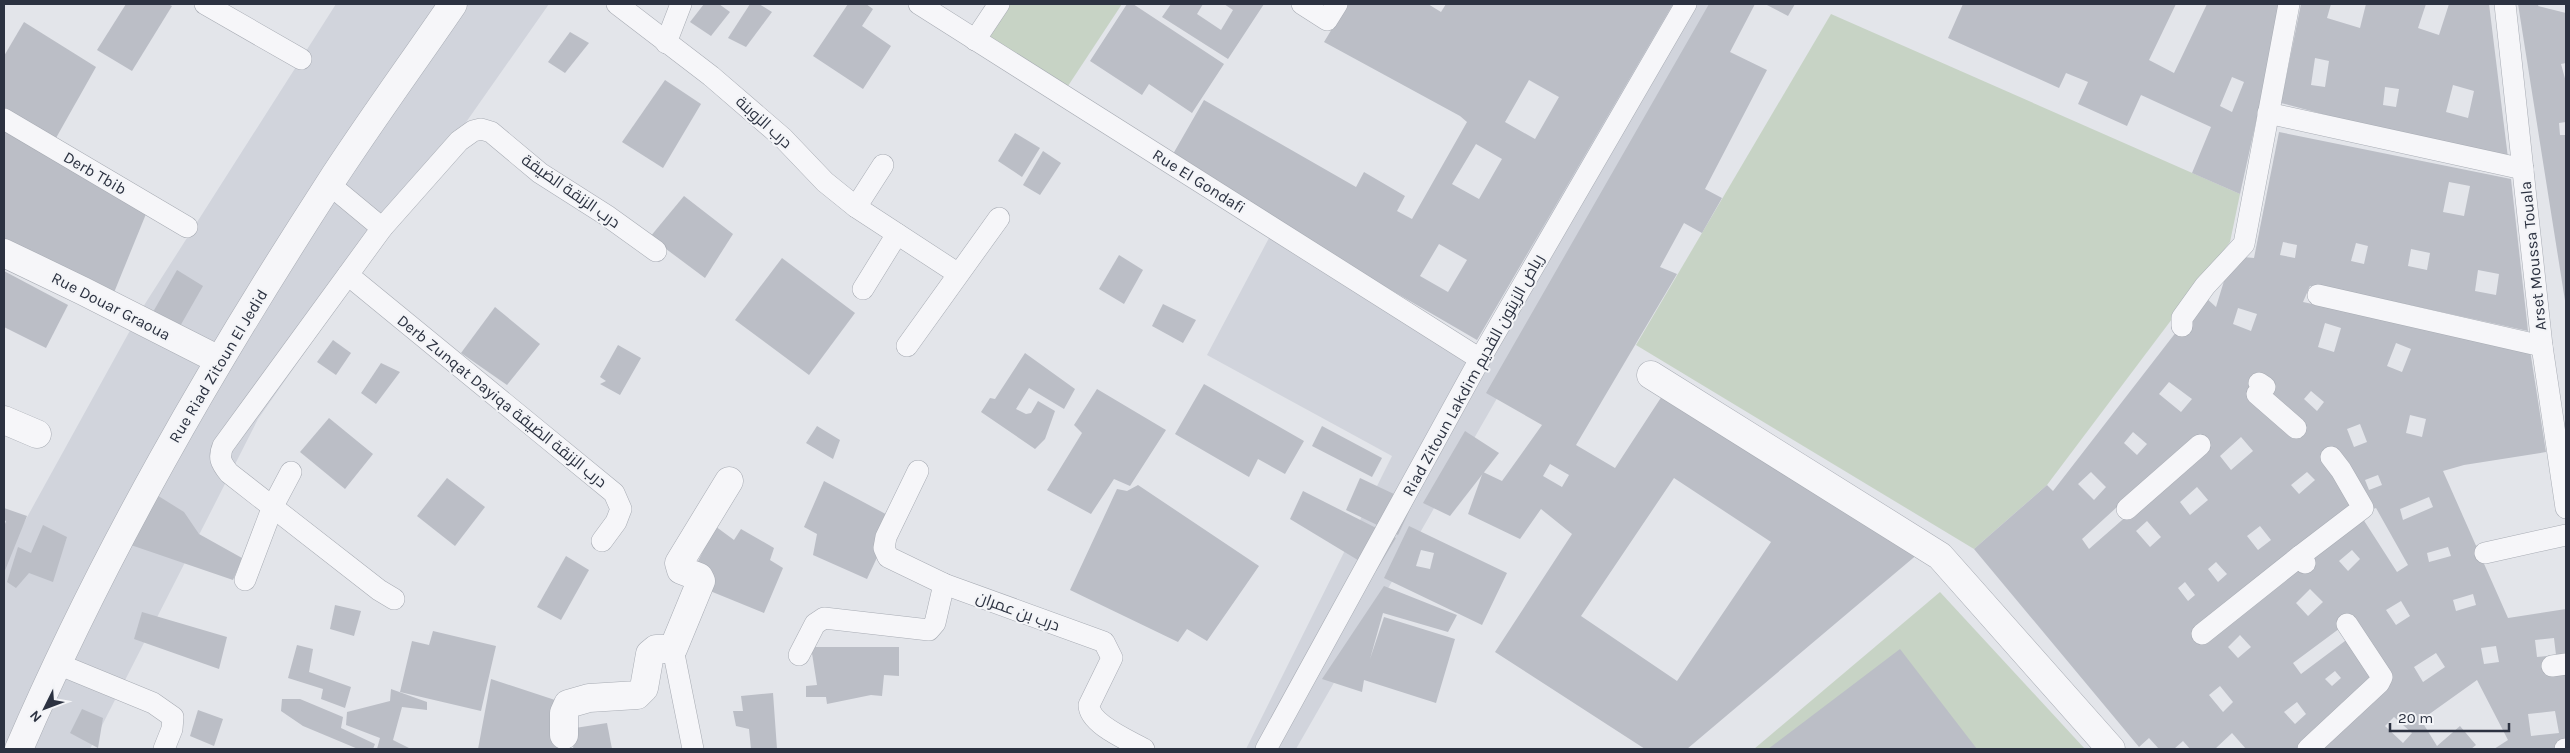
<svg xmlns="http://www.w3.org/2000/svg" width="2570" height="753" font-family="Karla,Cairo,sans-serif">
<rect width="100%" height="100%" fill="#e3e5ea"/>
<g fill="#d1d4dc">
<path d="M336 4H549L258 419 90 749H4V559L143 307Z"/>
<path d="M1665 4H1723L1296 749H1246L1392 456 1207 355 1269 238 1469 361Z"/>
</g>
<g fill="#c7d3c5">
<path d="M1003 4H1122L1066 89 980 37Z"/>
<path d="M1831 14 2240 194 2230 242 2047 485 1974 549 1636 345Z"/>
<path d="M1940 592 2085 749H1754Z"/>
</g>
<g fill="#bbbec6" fill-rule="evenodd">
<path d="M126 4H168L172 6 132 71 97 50Z"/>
<path d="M704 4H719L730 12 711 36 690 22Z"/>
<path d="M750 4H759L772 12 746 47 728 38Z"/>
<path d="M848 4H866L873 9 862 26 891 46 863 89 813 56Z"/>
<path d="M1127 4H1133L1224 64 1192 113 1149 84 1142 95 1090 61Z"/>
<path d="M1171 4H1203L1197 14 1221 30 1233 10 1224 4H1264L1228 59 1162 17Z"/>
<path d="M1347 4H1428L1441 12 1446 4H1673L1477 340 1169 161 1204 100 1356 187 1364 172 1405 196 1397 211 1412 219 1467 122 1460 116 1324 42ZM1529 80 1559 97 1535 139 1505 122ZM1476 144 1502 159 1479 199 1452 184ZM1439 244 1467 260 1448 292 1420 276Z"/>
<path d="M1709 4H1755L1730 52 1767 70 1705 189 1722 198 1702 233 1684 223 1660 267 1677 274 1576 445 1615 468 1664 393 1919 553 1687 749H1645L1495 652 1572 534 1541 509 1520 539 1468 514 1483 472 1502 481 1542 425 1486 393ZM1550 464 1569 475 1562 487 1543 476ZM1674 478 1771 542 1677 681 1581 616Z"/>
<path d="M1765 4H1795L1788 16Z"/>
<path d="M1963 4H2176L2149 60 2174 73 2207 4H2282L2240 194 2192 173 2211 127 2141 95 2127 126 2078 104 2088 82 2066 73 2059 88 1948 38ZM2232 77 2244 82 2232 112 2220 106Z"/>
<path d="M2301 4H2331L2327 18 2360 28 2366 4H2426L2418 28 2439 35 2449 4H2489L2508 158 2367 126 2281 103ZM2315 58 2329 61 2325 87 2311 85ZM2453 85 2474 91 2468 118 2446 112ZM2385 87 2399 89 2396 107 2383 105Z"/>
<path d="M2518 4H2539L2538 6 2566 13V63L2561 64 2566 82V122L2559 123 2560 135H2566V307Z"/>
<path d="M24 22 96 67 56 138 4 110V56Z"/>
<path d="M570 32 589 43 565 73 548 62Z"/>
<path d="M665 80 701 104 663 168 622 142Z"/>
<path d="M4 130 146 214 113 295 4 240Z"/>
<path d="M2279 132 2511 179 2528 331 2328 287 2310 286 2303 302 2530 350 2546 452 2464 465 2443 471 2508 618 2566 609V749H2494L2508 740 2477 680 2421 720 2437 746 2460 726 2476 745 2471 749H2318L2393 676 2355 617 2293 663 2301 674 2349 638 2375 675 2300 749H2246L2232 733 2215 749H2190L2183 741 2174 749H2159L2149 738 2139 747 1974 549 2047 485 2053 491 2204 296 2216 307 2224 281 2243 257 2254 258ZM2449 182 2470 186 2464 216 2443 212ZM2283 242 2297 245 2295 258 2280 255ZM2356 243 2368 246 2364 264 2351 261ZM2411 249 2430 253 2427 270 2408 266ZM2478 270 2499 274 2496 295 2475 291ZM2238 308 2257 314 2251 331 2233 324ZM2325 323 2341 328 2334 352 2318 347ZM2396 343 2411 349 2402 372 2387 366ZM2266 376 2275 384 2270 394 2259 405 2246 395ZM2169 382 2192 399 2181 412 2159 394ZM2311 391 2324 402 2317 411 2304 399ZM2410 415 2426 419 2422 437 2406 433ZM2360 424 2367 442 2354 447 2347 429ZM2133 432 2147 444 2137 455 2124 443ZM2241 437 2253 451 2231 470 2220 456ZM2091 472 2106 487 2094 500 2078 484ZM2307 472 2315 480 2299 494 2291 485ZM2378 475 2382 485 2369 490 2365 480ZM2140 486 2153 493 2089 549 2082 539ZM2197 487 2208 500 2190 515 2180 502ZM2429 497 2433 507 2403 520 2400 509ZM2354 505 2371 510 2376 508 2408 565 2397 572ZM2147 521 2161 537 2150 547 2136 531ZM2260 526 2271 540 2258 550 2247 536ZM2448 547 2451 556 2429 562 2427 553ZM2352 550 2360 559 2348 571 2339 561ZM2216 562 2227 574 2218 582 2208 569ZM2185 582 2195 595 2188 601 2178 588ZM2310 589 2323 602 2308 616 2296 603ZM2473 594 2476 605 2456 611 2453 600ZM2401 601 2410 616 2396 625 2386 610ZM2240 635 2251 647 2238 658 2228 647ZM2554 638 2556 655 2537 657 2535 640ZM2496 646 2499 662 2484 664 2481 648ZM2436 653 2445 667 2423 682 2414 667ZM2335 671 2341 678 2332 686 2325 679ZM2220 686 2233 702 2223 712 2209 695ZM2297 702 2306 714 2295 724 2284 712ZM2555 711 2559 733 2531 736 2528 714ZM2394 717 2412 733 2403 743 2385 726Z"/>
<path d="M1015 133 1040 148 1022 177 998 161Z"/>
<path d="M1043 151 1061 163 1040 195 1023 185Z"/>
<path d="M684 196 733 234 705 278 650 237Z"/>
<path d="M1119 255 1143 270 1124 304 1099 289Z"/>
<path d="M782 258 855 313 809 375 735 320Z"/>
<path d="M177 270 203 286 179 328 153 312Z"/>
<path d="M4 271 68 305 46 348 4 327Z"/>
<path d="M1163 304 1196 320 1183 343 1152 326Z"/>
<path d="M495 307 540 344 507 385 461 353Z"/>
<path d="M333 340 351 353 336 375 317 362Z"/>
<path d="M618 345 641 358 620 395 600 384 606 381 600 377Z"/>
<path d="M1025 353 1075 389 1064 409 1029 388 1016 409 1026 414 1031 413 1038 401 1055 411 1045 439 1035 449 981 412 990 398 995 399Z"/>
<path d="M381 363 400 372 376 404 361 393Z"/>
<path d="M1204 384 1304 441 1285 474 1258 459 1249 477 1175 434Z"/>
<path d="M1097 389 1166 430 1130 486 1114 479 1091 514 1047 490 1082 433 1074 425Z"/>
<path d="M329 418 373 454 345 489 300 452Z"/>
<path d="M817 426 840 440 833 459 806 443Z"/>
<path d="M1322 426 1382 458 1372 477 1312 446Z"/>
<path d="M1465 431 1499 453 1450 516 1423 503Z"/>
<path d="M447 478 485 507 455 546 417 516Z"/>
<path d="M1360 478 1413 503 1398 535 1346 510Z"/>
<path d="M824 481 895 519 867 579 813 555 817 534 804 527Z"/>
<path d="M1138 485 1259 566 1207 641 1187 629 1178 642 1070 590 1117 489 1127 491Z"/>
<path d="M1303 491 1396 538 1376 571 1290 519Z"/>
<path d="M152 492 184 512 199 534 242 558 233 580 125 543Z"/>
<path d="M4 508 27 516 4 573V527L6 521 4 520Z"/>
<path d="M43 525 67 537 53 582 29 573 16 588 7 582 18 547 31 553Z"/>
<path d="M715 526 734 540 741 529 774 548 770 560 783 568 764 613 688 582Z"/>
<path d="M1409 526 1507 573 1482 625 1384 578ZM1421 550 1434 553 1430 569 1416 566Z"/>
<path d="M566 556 589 570 561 620 537 607Z"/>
<path d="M1384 586 1457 615 1448 632 1383 613 1370 659 1384 617 1455 639 1436 703 1364 680 1362 692 1322 679Z"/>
<path d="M335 605 361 611 354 636 330 629Z"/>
<path d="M142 612 227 637 219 669 134 639Z"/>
<path d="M433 631 496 646 481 711 400 692 412 641 429 645Z"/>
<path d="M297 645 313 649 309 672 351 687 345 708 321 699 323 689 288 678Z"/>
<path d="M811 647H899V676L884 675 882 696 871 695 827 704 826 697H806V686L817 685Z"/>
<path d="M1900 649 1977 749H1768Z"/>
<path d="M491 679 558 701 572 738 570 749H478Z"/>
<path d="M391 689 427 702V710L402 707 393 740 411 749H377L380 738 346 725 347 712 390 701Z"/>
<path d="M773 693 777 749H751L749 729 736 726 733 711H743L741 696Z"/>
<path d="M282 699H300L343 717 341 728 375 744 373 749H358L303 726 281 711Z"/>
<path d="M82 709 103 718 98 748 70 733Z"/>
<path d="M198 710 223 719 214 746 190 736Z"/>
<path d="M607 723 612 749H573L575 728Z"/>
</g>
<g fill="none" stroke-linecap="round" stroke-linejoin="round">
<g stroke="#a8acb4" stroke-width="22">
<g id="lane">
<path d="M205 4 301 59"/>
<path d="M617 4 711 76 783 138 825 182 856 207 957 273"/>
<path d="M919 4 1480 359"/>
<path d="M1302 4 1327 20 1337 4"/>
<path d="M2505 4 2542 346 2566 508"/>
<path d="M975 40 999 4"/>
<path d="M666 43 681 4"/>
<path d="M2268 113 2523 169"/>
<path d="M4 119 187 227"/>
<path d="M329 184 382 228"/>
<path d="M856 207 883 165"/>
<path d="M348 275 614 493 621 509 616 522 602 541"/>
<path d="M863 289 897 234"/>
<path d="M2318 295 2542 346"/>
<path d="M2182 326V318L2205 286 2244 244 2289 4"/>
<path d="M907 346 999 218"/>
<path d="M2259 383 2265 387 2257 394 2296 428"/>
<path d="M918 471 886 537 884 548 888 557 944 584 1104 642 1112 658 1089 705C1089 724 1128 740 1144 749"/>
<path d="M2127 509 2200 445"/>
<path d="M2485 553 2566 535"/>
<path d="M2300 556 2363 508 2341 470 2331 457"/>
<path d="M245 580 273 506 291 472"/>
<path d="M394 599 379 590 229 473C221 463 218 458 223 446L382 228 459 141 473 131 481 129 491 132 540 173 606 215 656 251"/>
<path d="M2202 634 2300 556 2305 563"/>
<path d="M673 649 693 749"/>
<path d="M799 655 815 624 824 618 929 630 935 623 944 584"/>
<path d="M58 664 153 703 173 717 172 729 164 749"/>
<path d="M2552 666 2566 664"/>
<path d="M1266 749 1480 359 1686 4"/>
<path d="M2308 749 2379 683 2382 677 2347 624"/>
<path d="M2565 749H2566"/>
</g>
</g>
<g stroke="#a8acb4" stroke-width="29">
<g id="street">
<path d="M4 253 83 291 219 360"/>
<path d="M1651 375 1940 556 2111 749"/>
<path d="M4 420 37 434"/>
<path d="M564 735V713L568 704 589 698 637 695 644 688 650 654 656 649H673L701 581 699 577 681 570 679 563 729 481"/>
<path d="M19 749C104 552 211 367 328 186 368 124 412 64 453 4"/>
</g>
</g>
<use href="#lane" stroke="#f6f6f9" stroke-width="21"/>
<use href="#street" stroke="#f6f6f9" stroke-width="28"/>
</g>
<g text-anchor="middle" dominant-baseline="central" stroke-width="4" stroke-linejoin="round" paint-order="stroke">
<g font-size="16" fill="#2c3241" stroke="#f3f4f7">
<text transform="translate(764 122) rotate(42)">درب الزوبنة</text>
<text transform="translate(95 173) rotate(30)">Derb Tbib</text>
<text transform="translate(1199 181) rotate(32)">Rue El Gondafi</text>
<text transform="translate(571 191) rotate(35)">درب الزنقة الضيقة</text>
<text transform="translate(2533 256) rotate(-96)">Arset Moussa Touala</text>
<text transform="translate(111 306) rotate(27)">Rue Douar Graoua</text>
<text transform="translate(218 366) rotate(-59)">Rue Riad Zitoun El Jedid</text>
<text transform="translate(1473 375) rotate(-61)">Riad Zitoun Lakdim رياض الزيتون القديم</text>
<text transform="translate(502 401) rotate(39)">Derb Zunqat Dayiqa درب الزنقة الضيقة</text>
<text transform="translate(1018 611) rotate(20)">درب بن عمران</text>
</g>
</g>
<rect width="2570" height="753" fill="none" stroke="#2c3241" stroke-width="10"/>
<g transform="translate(45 708) rotate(228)" stroke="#f3f4f7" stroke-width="4" paint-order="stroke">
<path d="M0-4L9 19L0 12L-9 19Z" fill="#2c3241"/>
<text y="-8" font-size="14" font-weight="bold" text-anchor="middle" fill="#2c3241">N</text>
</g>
<path d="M2390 723v8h119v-8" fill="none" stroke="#2c3241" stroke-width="2.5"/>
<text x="2398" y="723" font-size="15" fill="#2c3241" stroke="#f3f4f7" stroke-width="4" paint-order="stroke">20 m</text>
</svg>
